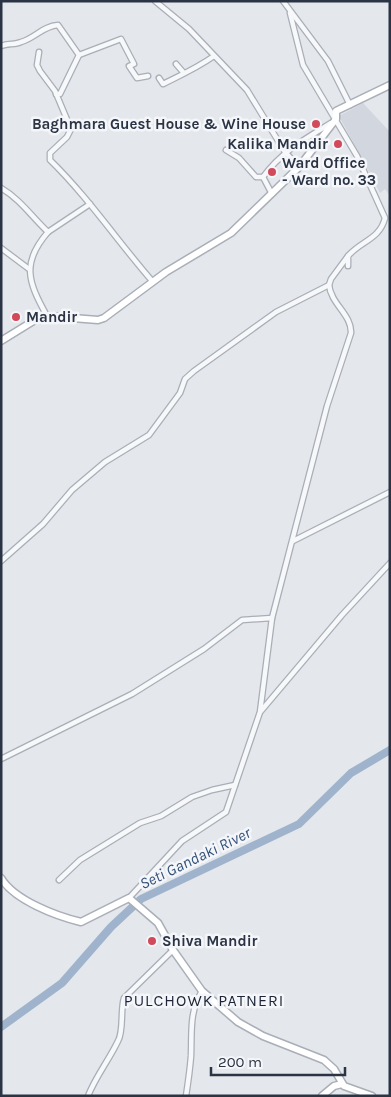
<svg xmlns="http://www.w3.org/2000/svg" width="391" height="1097" font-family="Karla,sans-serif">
<rect width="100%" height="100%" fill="#e4e7ec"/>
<path fill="#d2d6de" d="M363 103 390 132V196L385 189 380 193 339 116Z"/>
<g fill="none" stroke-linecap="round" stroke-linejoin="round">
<path stroke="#9fb4cc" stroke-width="8" d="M1 1027 62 983 111 927 141 899 299 824 351 773 390 750"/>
<g stroke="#a9aeb7" stroke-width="7">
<g id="street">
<path d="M155 1 189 29 247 90 285 152 299 167"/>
<path d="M283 1 328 61 350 105"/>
<path d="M290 13 303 65 357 156 385 218C380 239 361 241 348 256V266"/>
<path d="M1 46C8 43 15 45 21 42 35 38 43 26 58 25L79 55 60 94H56"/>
<path d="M39 52 37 65 40 71 55 91 71 129 67 137 50 153V160C88 197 118 242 153 282"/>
<path d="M79 55 121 39 134 64 129 66 137 78 148 76"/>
<path d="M176 64 183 72"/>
<path d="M159 78 163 84C181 75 197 68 214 56"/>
<path d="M226 150 239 158 256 177H263"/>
<path d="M1 188C20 199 32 217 48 232 21 263 28 282 47 316"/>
<path d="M272 194 263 177C281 152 305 139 331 123"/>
<path d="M48 232 90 204"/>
<path d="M1 248 29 269"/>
<path d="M293 541 390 492"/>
<path d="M1 561 43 524 72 490 105 462 149 435 180 393 185 379 194 371 276 312 329 285 331 279 348 256"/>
<path d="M261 711 342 615 390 563"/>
<path d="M1 759 132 694 204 649 242 620 272 618"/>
<path d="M59 880 80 860 140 823 161 816 192 797 212 790 235 785"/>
<path d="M129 898 182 841 226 812 260 712 272 618 327 406 351 333C352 315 331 304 329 285"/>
<path d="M88 1096C96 1076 109 1060 118 1041 124 1031 120 1011 124 998L173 950"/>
<path d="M186 1096C188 1083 190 1069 191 1056 192 1032 189 1012 202 991"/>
</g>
</g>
<g stroke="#a9aeb7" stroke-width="9">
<g id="secondary">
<path d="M1 341 35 320 47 316 98 320 104 318 166 272 231 233 299 167 336 119V111L390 85"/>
<path d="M1 878C14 900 56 916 81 922L129 898 158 923 173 950 202 991 238 1022 263 1036 324 1060 334 1069 344 1086 372 1096"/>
<path d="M322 1096 334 1086 342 1084"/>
</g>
</g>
<use href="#street" stroke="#f7f8fa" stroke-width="4.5"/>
<use href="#secondary" stroke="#fff" stroke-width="6"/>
</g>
<g fill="#d1495b" stroke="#f4f6f9" stroke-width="2">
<circle cx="316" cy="124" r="5"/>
<circle cx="338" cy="144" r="5"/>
<circle cx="272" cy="172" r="5"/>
<circle cx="16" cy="317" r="5"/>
<circle cx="152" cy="941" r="5"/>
</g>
<g text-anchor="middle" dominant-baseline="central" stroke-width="5" stroke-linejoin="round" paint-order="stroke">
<g font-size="15" font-weight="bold" fill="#2b3445" stroke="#f4f6f9" text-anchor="start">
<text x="306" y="124" text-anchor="end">Baghmara Guest House &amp; Wine House</text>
<text x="328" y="144" text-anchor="end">Kalika Mandir</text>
<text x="282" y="163">Ward Office<tspan x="282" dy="17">- Ward no. 33</tspan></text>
<text x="26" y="317">Mandir</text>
<text x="162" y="941">Shiva Mandir</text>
</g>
<g font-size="16" font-style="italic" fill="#34527a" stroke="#f4f6f9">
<text transform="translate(195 858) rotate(-26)">Seti Gandaki River</text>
</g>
<g font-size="16" letter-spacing="1" fill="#1d2536" stroke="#f4f6f9">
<text x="204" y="1000">PULCHOWK PATNERI</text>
</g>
</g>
<rect width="391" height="1097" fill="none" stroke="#2b3445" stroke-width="5"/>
<path d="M211 1067v8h134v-8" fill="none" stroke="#2b3445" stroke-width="2.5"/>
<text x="218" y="1067" font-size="15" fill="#2b3445" stroke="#f4f6f9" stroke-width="4" paint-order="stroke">200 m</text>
</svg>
